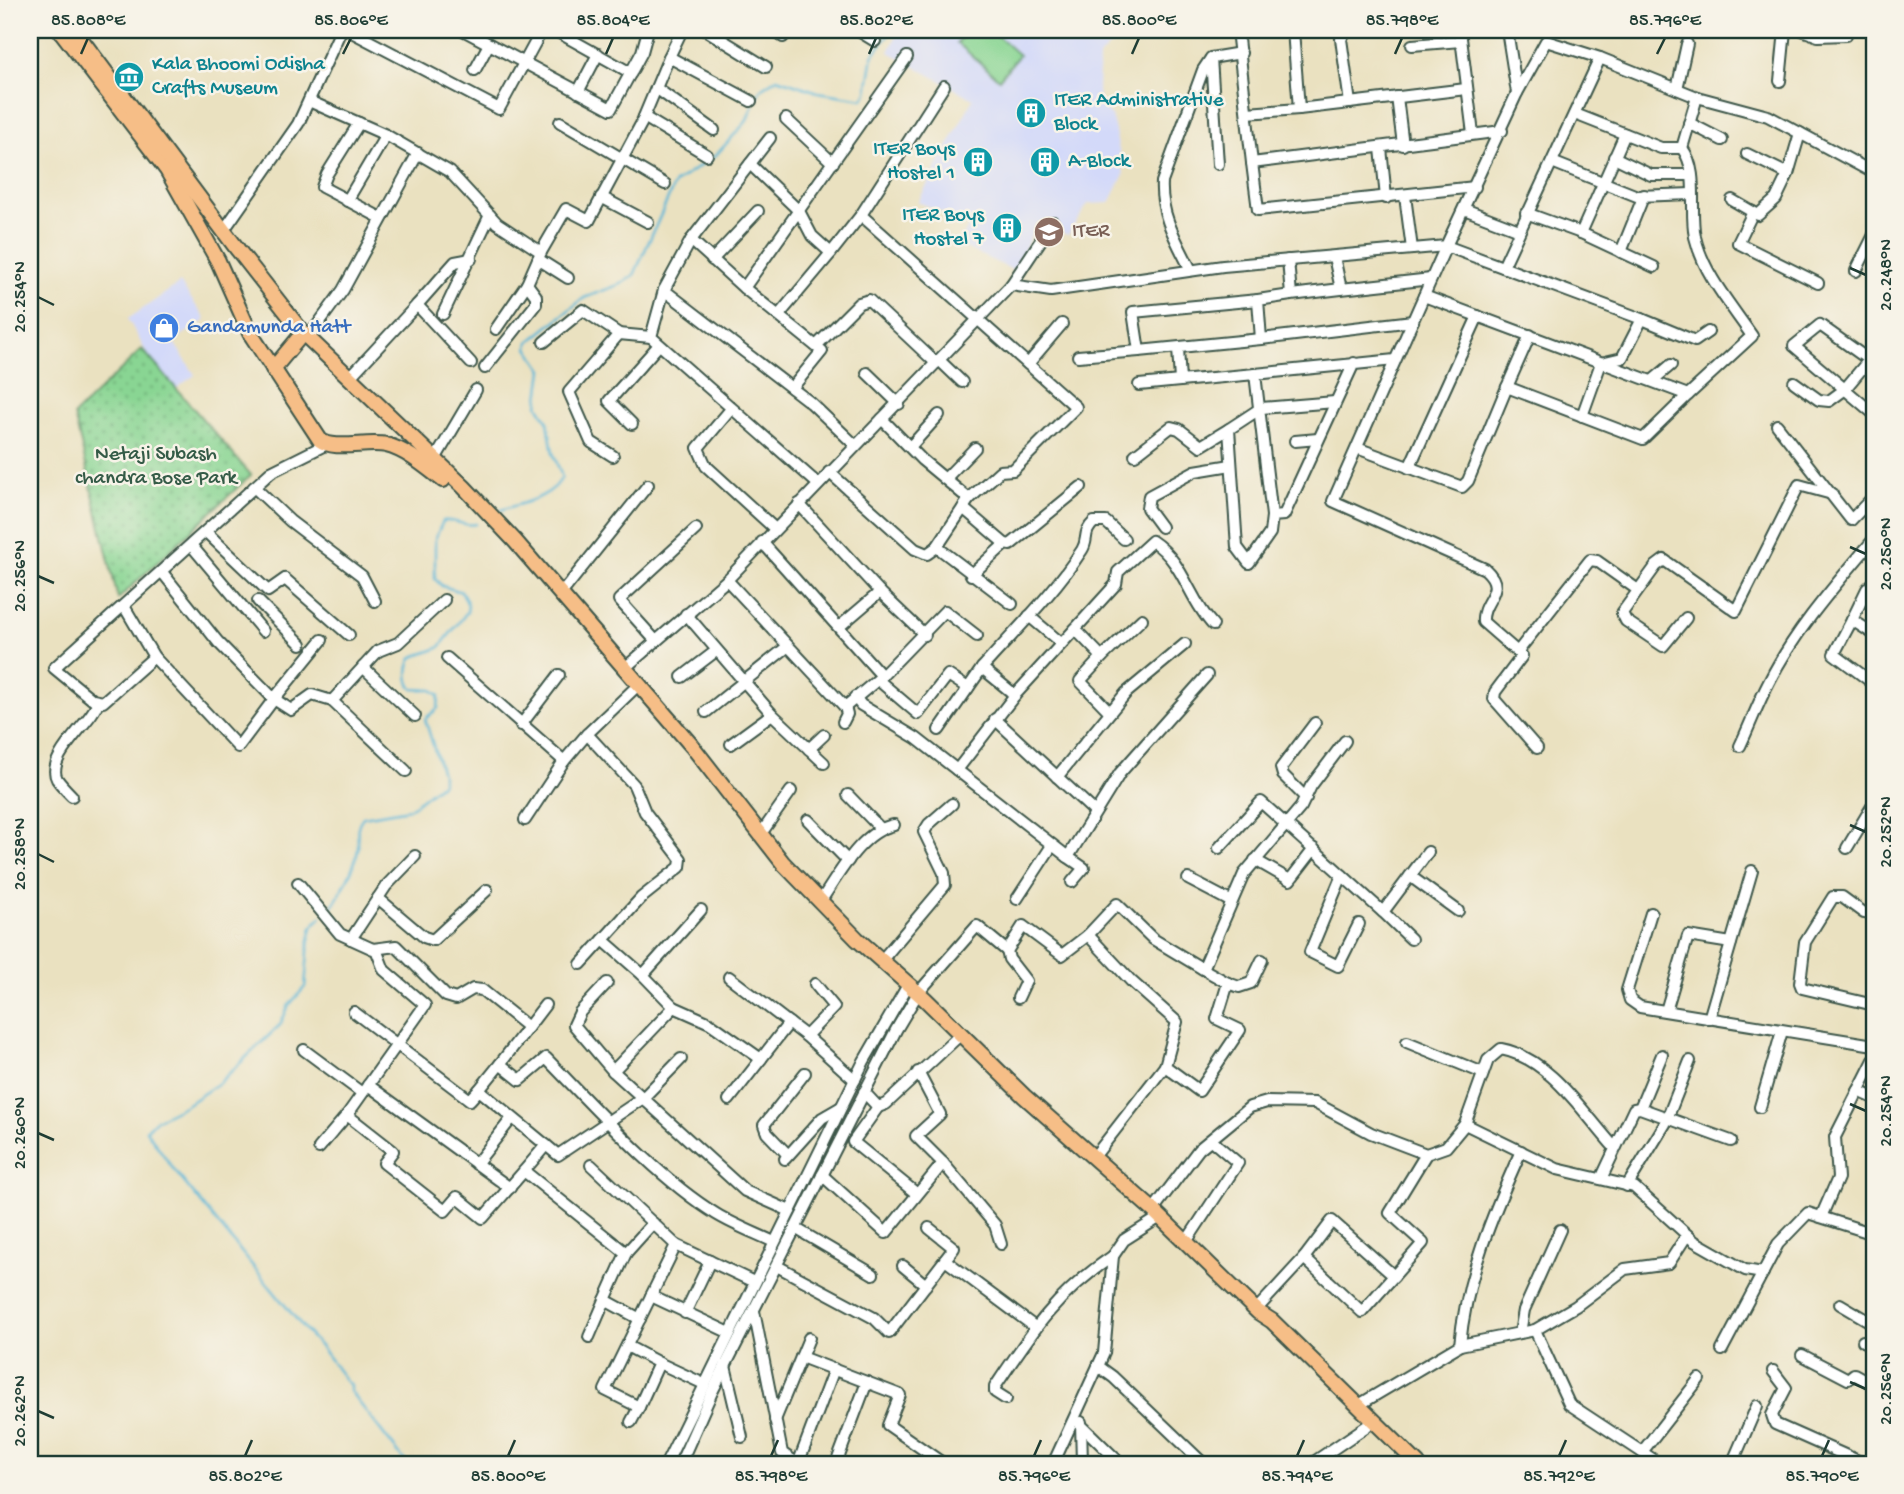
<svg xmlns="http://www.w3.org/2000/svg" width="1904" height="1494" font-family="'Gochi Hand',sans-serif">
<defs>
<pattern id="green-dots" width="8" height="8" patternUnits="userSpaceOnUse" patternTransform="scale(1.75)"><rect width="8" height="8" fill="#89d593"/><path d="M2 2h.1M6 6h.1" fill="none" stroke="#6fae79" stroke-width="1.8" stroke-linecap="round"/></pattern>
</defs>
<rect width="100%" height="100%" fill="#f7f3e8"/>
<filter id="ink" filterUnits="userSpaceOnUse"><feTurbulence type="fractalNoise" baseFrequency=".0143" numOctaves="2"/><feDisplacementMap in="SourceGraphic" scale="14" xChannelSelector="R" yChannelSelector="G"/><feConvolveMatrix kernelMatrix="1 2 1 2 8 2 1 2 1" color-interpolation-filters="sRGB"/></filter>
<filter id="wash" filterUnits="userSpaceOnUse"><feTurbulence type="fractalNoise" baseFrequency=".00686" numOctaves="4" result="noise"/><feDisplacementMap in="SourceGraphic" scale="28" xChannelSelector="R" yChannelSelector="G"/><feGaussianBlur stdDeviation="1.57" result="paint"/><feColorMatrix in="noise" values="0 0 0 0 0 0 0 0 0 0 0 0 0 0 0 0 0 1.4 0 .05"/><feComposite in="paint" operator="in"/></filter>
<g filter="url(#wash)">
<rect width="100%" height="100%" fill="#eae1c0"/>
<g fill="#d3d9f9">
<path d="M899 30H1169L1166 40 1148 44 1122 41 1108 47 1099 57 1098 92 1103 109 1112 117 1124 174 1110 203 1088 204 1068 235 1037 222 1015 271 959 245 969 224 918 202 973 99 889 52Z"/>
<path d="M180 283 206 320 173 341 195 375 174 390 145 350 128 319Z"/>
</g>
<path fill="url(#green-dots)" stroke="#548964" stroke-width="2" d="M142 349 251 475 118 599 74 415Z"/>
<path fill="#89d593" stroke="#548964" stroke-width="2" d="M968 30H991L1019 55 999 79 957 43Z"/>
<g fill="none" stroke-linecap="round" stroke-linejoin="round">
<g stroke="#59b6d7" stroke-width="2.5">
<path d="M755 99 762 88 777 78 818 92 863 99 867 92 873 55 892 30"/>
<path d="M501 510C522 503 552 498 562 477L553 453 548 422 538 405 543 370 528 348 529 342 584 298 621 284 634 275 675 183 716 155 746 122 753 105"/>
<path d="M326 913C338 902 356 865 358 849 359 836 354 828 363 817L409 809 442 783V774L425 719 438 708 439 695 432 690 413 689C406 680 407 666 413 657L439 648 467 612 468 605 462 592 442 586 435 579V539L443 521C455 519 463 527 476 524"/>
<path d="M321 917 312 927 309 940 305 987 289 1005 280 1025 219 1083 186 1105 156 1120 146 1130 174 1170 311 1337C327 1351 335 1370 350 1385V1391L407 1464"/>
</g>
</g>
</g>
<g filter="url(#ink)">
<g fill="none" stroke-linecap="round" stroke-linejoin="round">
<g stroke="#3d5649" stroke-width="14">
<g id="minor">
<path d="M348 30 499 109 542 30"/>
<path d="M463 30 611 109 642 52 648 30"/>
<path d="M554 30 631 73"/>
<path d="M706 30 766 67"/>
<path d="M773 30 783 37"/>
<path d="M857 30 875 41"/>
<path d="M1237 30 1252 163 1502 131"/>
<path d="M1346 30 1341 39 1350 103"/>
<path d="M1460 30 1473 134"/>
<path d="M1507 30 1517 93"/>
<path d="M1802 30 1818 36 1846 35"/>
<path d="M30 33 35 30"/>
<path d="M1412 45 1461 41"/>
<path d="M669 57 682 30"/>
<path d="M1211 58 1218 164"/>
<path d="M475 70 489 44"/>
<path d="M1780 81 1785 30"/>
<path d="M656 88 714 130"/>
<path d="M1677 89 1687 44"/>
<path d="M578 92 598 54"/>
<path d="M1397 97 1403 145"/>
<path d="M309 101 386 135 450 172 497 223 541 252 566 209 589 221 641 124 669 57 751 101"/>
<path d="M1299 109 1466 89"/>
<path d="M1247 113 1299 109 1293 30"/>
<path d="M1575 114 1661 148H1682L1697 97"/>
<path d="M644 117 707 155"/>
<path d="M786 119 833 163"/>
<path d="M560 122 665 184"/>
<path d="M359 123 327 174 322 187 381 218"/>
<path d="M1689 123 1722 140"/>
<path d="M770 138 691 240 664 290 651 337 818 484"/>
<path d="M1381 148 1386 198"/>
<path d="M1682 148C1700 172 1689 208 1695 237 1704 275 1731 305 1752 336L1688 395"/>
<path d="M1614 157 1651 175H1691"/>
<path d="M1552 162 1637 196 1692 194"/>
<path d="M1252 163 1258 210 1475 187"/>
<path d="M750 164 799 211 812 236 831 253 779 315"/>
<path d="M1788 174 1800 133"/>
<path d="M1405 196 1412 249"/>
<path d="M601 197 648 222"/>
<path d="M1732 200 1758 215 1776 199 1788 174 1747 154"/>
<path d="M347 201 386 135"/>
<path d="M1464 209 1519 230"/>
<path d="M1753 212 1738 243 1818 283"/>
<path d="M1526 213 1581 233 1654 267"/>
<path d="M224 230 298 124 341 30"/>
<path d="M1581 233 1625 134"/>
<path d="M691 240 744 288 907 57"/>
<path d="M1621 252 1644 195"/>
<path d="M831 253 861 215"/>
<path d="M538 259 568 278"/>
<path d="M712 260 758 211"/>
<path d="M1288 260 1291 295 1258 300 1261 339 1413 321"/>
<path d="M1503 267 1600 58"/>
<path d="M1191 270C1177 242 1160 215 1162 182L1203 70 1211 58 1241 53"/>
<path d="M1856 271 1874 235"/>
<path d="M1011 285 1053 222"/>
<path d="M744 288 822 351 792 388"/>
<path d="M1341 289 1431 279"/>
<path d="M664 290 811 403 855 445"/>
<path d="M1291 295 1341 289 1334 257"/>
<path d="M1258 300 1133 312 1139 351 1261 339"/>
<path d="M417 305 455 262 471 259"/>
<path d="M443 314 490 215"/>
<path d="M1642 319 1695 341 1708 332"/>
<path d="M496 329 527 284 541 252"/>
<path d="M308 338 343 290 418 153"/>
<path d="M544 342 583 310 619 334 651 337"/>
<path d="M816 346 859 303 869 300 936 363"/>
<path d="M1178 348 1180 381 1255 374"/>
<path d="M1078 356 1139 351"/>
<path d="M939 360 962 382"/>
<path d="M1354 363 1284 515 1272 516 1255 374 1395 360"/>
<path d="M1028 364 1062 324"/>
<path d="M485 368 536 304V296L527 284"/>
<path d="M867 373 899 404"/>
<path d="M350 377 417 305 471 363"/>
<path d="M1652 381 1671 365"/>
<path d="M1794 382 1819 400 1829 401 1844 390 1869 360 1820 325 1794 346 1874 414"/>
<path d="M1139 385 1180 381"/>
<path d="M1507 387 1530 335"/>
<path d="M731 409 698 448 706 466 774 528"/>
<path d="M882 419 922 460 969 499 1000 471 1013 470 1076 407 861 215 944 86"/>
<path d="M632 424 609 401 658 346"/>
<path d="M1777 425 1851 520 1874 496"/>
<path d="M1295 441 1318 439"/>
<path d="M910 447 939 415"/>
<path d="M1357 448 1462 487 1468 481 1507 387 1643 439 1688 395 1424 296"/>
<path d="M1135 455 1171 427 1179 429 1201 446 1229 429"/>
<path d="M613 456 591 442 569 392 619 334"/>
<path d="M434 461 476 390"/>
<path d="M1409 468 1478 316"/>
<path d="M829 472 915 549 927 554 937 547"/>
<path d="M945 479 975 448"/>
<path d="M254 487 290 521 362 576 375 601"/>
<path d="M969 499 937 547 1012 604"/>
<path d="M799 504 880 592 839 627"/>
<path d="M963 508 1005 544 1010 545 1081 487"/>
<path d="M1272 516 1270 533 1249 563 1237 547 1229 429 1261 408 1335 402"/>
<path d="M1161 527 1147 508 1149 496 1195 471 1231 465"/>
<path d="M206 532 268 591 285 579 349 635"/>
<path d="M762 542 882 676"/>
<path d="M191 545 263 631"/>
<path d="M971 575 1005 544"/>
<path d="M727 580 845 707 882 676 945 611 977 636"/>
<path d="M1874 582 1867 589 1852 620 1874 634"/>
<path d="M880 592 925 635"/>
<path d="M561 594 648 485"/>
<path d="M258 601 301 644"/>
<path d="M124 606 154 657 238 747 274 699 218 642 162 572"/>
<path d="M686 614 772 714 824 763"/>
<path d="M1029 616 1061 643"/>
<path d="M1686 618 1663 646 1626 621 1622 613 1656 566 1664 560 1736 611 1799 485 1832 494"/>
<path d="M1852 620 1834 654 1874 684"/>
<path d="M1075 629 1102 657 1080 681 1110 712"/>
<path d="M322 640 274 699 291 710 312 695 332 701 406 771"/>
<path d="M655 640 619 600 696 529"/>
<path d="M1519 650 1590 560 1597 561 1638 590"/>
<path d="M154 657 103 702 93 700 54 668 271 472 327 444"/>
<path d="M1102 657 1142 619"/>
<path d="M447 658 564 761 587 734 634 785 645 812 681 859 680 867 641 898 581 964"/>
<path d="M363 667 415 716"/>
<path d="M626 667 727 580 1011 285 1051 291 1223 266 1446 246 1517 93 1546 41 1600 58 1697 97 1768 116 1874 173"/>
<path d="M682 677 716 651"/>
<path d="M878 680 918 714 948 675 968 688"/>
<path d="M1015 695 982 668C1016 630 1054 593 1082 550 1089 539 1082 533 1094 522H1106L1124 539"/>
<path d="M855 697 861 705 916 738 1068 857 1120 773 1207 675"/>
<path d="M332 701 378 651 398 643 444 600"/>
<path d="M706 712 787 647"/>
<path d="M995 719 1095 812"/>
<path d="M843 722 847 714 845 707"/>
<path d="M521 725 559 675"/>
<path d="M939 730 982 668"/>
<path d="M587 734 634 689"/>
<path d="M731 744 772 714"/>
<path d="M1740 746C1750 725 1758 703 1769 682 1795 630 1837 583 1874 539"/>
<path d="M1537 748 1494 699 1495 692 1522 656 1483 622C1481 599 1509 591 1485 569L1333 501 1446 246 1642 319 1622 358 1601 363 1582 416"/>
<path d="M809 749 824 735"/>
<path d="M957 770 1015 695 1116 584 1118 572 1152 541C1184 562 1188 598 1213 625"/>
<path d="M1057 777 1126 693 1185 644"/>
<path d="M848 795 880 828"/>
<path d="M72 796C67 791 61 785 57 779 45 757 93 721 98 702"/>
<path d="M1306 798 1283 775 1281 768 1315 723"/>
<path d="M525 820 564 761"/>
<path d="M808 820 848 861"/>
<path d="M760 835 791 791"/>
<path d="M1219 848 1261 802 1383 912 1428 852"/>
<path d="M1847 848 1874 803"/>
<path d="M1068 857 1084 868 1072 882"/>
<path d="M1255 860 1290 880 1314 849"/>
<path d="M1342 875 1310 952 1338 966 1359 924"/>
<path d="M1410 876 1458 911"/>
<path d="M1188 879 1230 901"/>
<path d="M298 883 340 934 373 949 396 946 446 996 456 999 473 989 482 990 528 1027"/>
<path d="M378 898 424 937 433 940 487 890"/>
<path d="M1017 899 1051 847"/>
<path d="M820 902C838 876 861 831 894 825"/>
<path d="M1383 912 1411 939"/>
<path d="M1651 913 1627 990 1630 1000 1640 1007 1874 1045"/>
<path d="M1864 913 1842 897H1833L1805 942 1800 983 1802 988 1874 1005"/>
<path d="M1088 935 1131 981 1177 1022 1165 1066 1199 1091 1240 1030 1217 1019 1228 983 1203 969"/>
<path d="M351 939 386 886 415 856"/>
<path d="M603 940 643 975"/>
<path d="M1007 951 1009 959 1026 981 1018 998"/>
<path d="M1870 954 1874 956"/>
<path d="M881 961 945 885 944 873 924 832 929 824 952 804"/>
<path d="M729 977 806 1036 855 1080"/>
<path d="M607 983 580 1012 574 1025 613 1071"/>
<path d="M1228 983 1239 987 1251 983 1262 960"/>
<path d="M674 1007 643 975 701 910"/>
<path d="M1666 1011 1688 936 1731 943"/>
<path d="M354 1012 470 1100 479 1090 558 1155 643 1098 681 1059"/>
<path d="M1709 1019 1752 871"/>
<path d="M806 1036 834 1007 815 984"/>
<path d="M1407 1042 1483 1073"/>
<path d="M304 1050 362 1093"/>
<path d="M761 1059 710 1023 674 1007 613 1071 745 1191 790 1211"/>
<path d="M500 1064 545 1005"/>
<path d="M368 1085 510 1188"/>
<path d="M479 1090 500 1064 520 1080 546 1058C595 1108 657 1178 716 1214 734 1225 755 1233 774 1242"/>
<path d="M1858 1091 1874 1098"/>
<path d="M864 1092 878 1107 886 1104 961 1034"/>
<path d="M729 1100 789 1023"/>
<path d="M878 1107 853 1142 917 1194"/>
<path d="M1760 1107 1782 1031"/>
<path d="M1640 1108 1662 1055"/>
<path d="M347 1115 393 1151 384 1163 445 1211 457 1197 483 1218 524 1171"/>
<path d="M1465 1124 1488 1060 1501 1049C1550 1058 1584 1114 1615 1148"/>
<path d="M546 1145 524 1171 626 1253 605 1300 640 1319"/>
<path d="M319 1148 347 1115 425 1005 384 970 376 949"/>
<path d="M788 1155 767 1133 764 1125 805 1073"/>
<path d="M1094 1157 1165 1066"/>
<path d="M785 1159 822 1118 841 1107"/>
<path d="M943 1163 995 1225 1001 1244"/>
<path d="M476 1164 512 1118"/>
<path d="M591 1165 676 1245 651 1296 730 1333"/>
<path d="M822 1175 886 1233 943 1163 916 1136 940 1114 918 1072"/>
<path d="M1601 1179 1634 1109 1640 1108 1731 1141"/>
<path d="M1627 1186 1665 1124 1690 1061"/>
<path d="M1153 1210 1199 1149 1250 1107 1267 1102 1315 1103 1371 1133 1426 1154 1446 1147 1465 1124 1557 1169 1634 1187 1694 1241 1745 1270 1763 1273"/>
<path d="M1821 1217 1838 1178 1835 1137 1874 1060"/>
<path d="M795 1228 873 1274"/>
<path d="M1186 1242 1238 1163 1211 1140"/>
<path d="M676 1245 754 1282"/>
<path d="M626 1253 653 1223"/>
<path d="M1304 1258 1332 1221 1394 1276"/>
<path d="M945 1260 1035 1327"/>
<path d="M777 1266 874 1318 889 1333 954 1248 929 1228"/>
<path d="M903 1266 926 1285"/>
<path d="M1840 1304 1874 1324"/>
<path d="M1256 1310 1304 1258 1362 1312 1423 1243 1390 1213 1426 1154"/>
<path d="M754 1311 782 1453 798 1464"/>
<path d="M685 1313 710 1261"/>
<path d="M1535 1330 1569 1404 1660 1464"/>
<path d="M1520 1333 1524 1310 1560 1230"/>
<path d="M589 1337 605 1300"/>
<path d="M1863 1341 1874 1347"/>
<path d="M1460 1345 1535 1330 1576 1306 1625 1269 1669 1263 1687 1235"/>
<path d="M627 1346 659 1363 639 1407 605 1390 651 1296"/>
<path d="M1722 1350 1778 1244 1808 1213 1874 1234"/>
<path d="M1802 1355 1848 1379 1854 1374 1874 1385"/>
<path d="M801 1357 900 1395 888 1425 944 1464"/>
<path d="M659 1363 704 1384"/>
<path d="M725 1366 742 1437"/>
<path d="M1098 1366 1113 1377 1204 1464"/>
<path d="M1773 1371 1786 1388 1772 1415 1775 1424 1865 1464"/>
<path d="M1006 1399 995 1392V1387C1032 1331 1056 1294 1113 1256"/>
<path d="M1357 1406 1460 1345C1466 1277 1493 1213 1521 1151"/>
<path d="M775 1420 809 1338"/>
<path d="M631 1422 639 1407"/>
<path d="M1081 1422 1082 1464"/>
<path d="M1081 1425 1121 1464"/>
<path d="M1642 1452 1699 1379"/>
<path d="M666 1464 864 1061 908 985"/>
<path d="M680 1464 712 1392 896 1030 918 993 977 926 1007 951 1023 926 1062 955 1088 935 1117 904 1153 939 1203 969 1244 874 1301 807 1311 786 1345 741"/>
<path d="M798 1464 834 1369"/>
<path d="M836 1464 867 1382"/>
<path d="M1053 1464 1104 1353 1113 1256 1124 1240 1160 1217"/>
<path d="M1311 1464 1367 1426"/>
<path d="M1732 1464 1757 1406"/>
</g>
</g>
<g stroke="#3d5649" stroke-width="18">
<g id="major">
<path d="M60 30 167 170 218 261 250 333 320 440C334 451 367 441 386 445 407 450 426 467 443 480"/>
<path d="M74 30 238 250 303 333 464 487 515 541 692 746 783 863 857 939 925 999 1024 1096 1153 1210 1258 1312 1272 1321 1418 1464"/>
<path d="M273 369 303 333"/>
</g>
</g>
<use href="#minor" stroke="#fff" stroke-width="10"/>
<use href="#major" stroke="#f6be87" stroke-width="14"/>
</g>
</g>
<path fill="none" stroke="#1f3d34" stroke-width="2.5" d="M81 54 88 38M343 54 351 38M606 54 613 38M869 54 876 38M1132 54 1139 38M1395 54 1402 38M1657 54 1665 38M1850 268 1866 275M38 297 54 305M1850 547 1866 554M38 576 54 583M1850 825 1866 832M38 854 54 862M1850 1104 1866 1111M38 1133 54 1140M1850 1382 1866 1389M38 1411 54 1418M245 1456 252 1440M508 1456 515 1440M771 1456 778 1440M1034 1456 1041 1440M1297 1456 1304 1440M1559 1456 1566 1440M1822 1456 1829 1440"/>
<defs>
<g id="museum-disc" transform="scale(1.575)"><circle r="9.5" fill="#0f9aa8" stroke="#f7f3e8"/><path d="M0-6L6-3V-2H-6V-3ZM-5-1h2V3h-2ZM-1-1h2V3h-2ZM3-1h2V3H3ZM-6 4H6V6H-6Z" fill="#fff"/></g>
<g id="building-disc" transform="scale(1.575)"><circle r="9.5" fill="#0f9aa8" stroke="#f7f3e8"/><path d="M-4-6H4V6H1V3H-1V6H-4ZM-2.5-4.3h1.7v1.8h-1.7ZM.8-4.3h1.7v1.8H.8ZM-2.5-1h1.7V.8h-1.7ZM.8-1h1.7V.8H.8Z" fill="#fff"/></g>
<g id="university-disc" transform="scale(1.575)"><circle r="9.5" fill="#8d6e63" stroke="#f7f3e8"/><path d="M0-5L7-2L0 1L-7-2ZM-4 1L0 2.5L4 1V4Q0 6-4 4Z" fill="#fff"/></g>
<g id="shop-disc" transform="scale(1.575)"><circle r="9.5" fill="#3f7fe0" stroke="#f7f3e8"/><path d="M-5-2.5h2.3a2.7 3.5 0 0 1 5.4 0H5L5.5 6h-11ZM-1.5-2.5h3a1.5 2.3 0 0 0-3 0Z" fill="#fff"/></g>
</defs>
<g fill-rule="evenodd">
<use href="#museum-disc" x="129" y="77"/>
<use href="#building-disc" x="1031" y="113"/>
<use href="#building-disc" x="978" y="162"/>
<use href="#building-disc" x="1045" y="162"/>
<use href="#building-disc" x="1007" y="228"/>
<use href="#university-disc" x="1049" y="232"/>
<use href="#shop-disc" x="164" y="328"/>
</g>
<g text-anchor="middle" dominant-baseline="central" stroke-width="5" stroke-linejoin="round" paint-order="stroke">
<g font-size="21" fill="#0d838f" stroke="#f7f3e8" text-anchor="start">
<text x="152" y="65">Kala Bhoomi Odisha<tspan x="152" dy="24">Crafts Museum</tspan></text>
<text x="1054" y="101">ITER Administrative<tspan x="1054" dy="24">Block</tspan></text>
<text x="955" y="150" text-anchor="end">ITER Boys<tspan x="955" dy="24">Hostel 1</tspan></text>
<text x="1068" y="162">A-Block</text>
<text x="984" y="216" text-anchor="end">ITER Boys<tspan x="984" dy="24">Hostel 7</tspan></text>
</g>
<g font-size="21" fill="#785e54" stroke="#f7f3e8" text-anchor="start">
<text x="1072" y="232">ITER</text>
</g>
<g font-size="21" fill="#366cbe" stroke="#f7f3e8" text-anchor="start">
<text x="187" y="328">Gandamunda Hatt</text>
</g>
<g font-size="21" fill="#345b47" stroke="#f7f3e8">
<text x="156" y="455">Netaji Subash<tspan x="156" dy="24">chandra Bose Park</tspan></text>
</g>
</g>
<rect width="1904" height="1494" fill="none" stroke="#f7f3e8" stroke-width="77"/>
<rect x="38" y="38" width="1828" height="1418" fill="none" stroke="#1f3d34" stroke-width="2.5"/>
<g font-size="18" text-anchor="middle" fill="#1f3d34">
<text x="88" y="25">85.808°E</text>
<text x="351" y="25">85.806°E</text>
<text x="613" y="25">85.804°E</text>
<text x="876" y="25">85.802°E</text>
<text x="1139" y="25">85.800°E</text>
<text x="1402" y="25">85.798°E</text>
<text x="1665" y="25">85.796°E</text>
<text transform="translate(1885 275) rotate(-90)" y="6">20.248°N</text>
<text transform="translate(19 297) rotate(-90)" y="6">20.254°N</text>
<text transform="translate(1885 554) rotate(-90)" y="6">20.250°N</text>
<text transform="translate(19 576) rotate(-90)" y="6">20.256°N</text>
<text transform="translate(1885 832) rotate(-90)" y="6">20.252°N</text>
<text transform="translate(19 854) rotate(-90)" y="6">20.258°N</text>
<text transform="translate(1885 1111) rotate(-90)" y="6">20.254°N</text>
<text transform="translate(19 1133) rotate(-90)" y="6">20.260°N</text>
<text transform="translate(1885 1389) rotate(-90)" y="6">20.256°N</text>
<text transform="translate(19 1411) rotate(-90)" y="6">20.262°N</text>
<text x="245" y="1481">85.802°E</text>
<text x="508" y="1481">85.800°E</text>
<text x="771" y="1481">85.798°E</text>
<text x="1034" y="1481">85.796°E</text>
<text x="1297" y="1481">85.794°E</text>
<text x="1559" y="1481">85.792°E</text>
<text x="1822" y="1481">85.790°E</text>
</g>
</svg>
